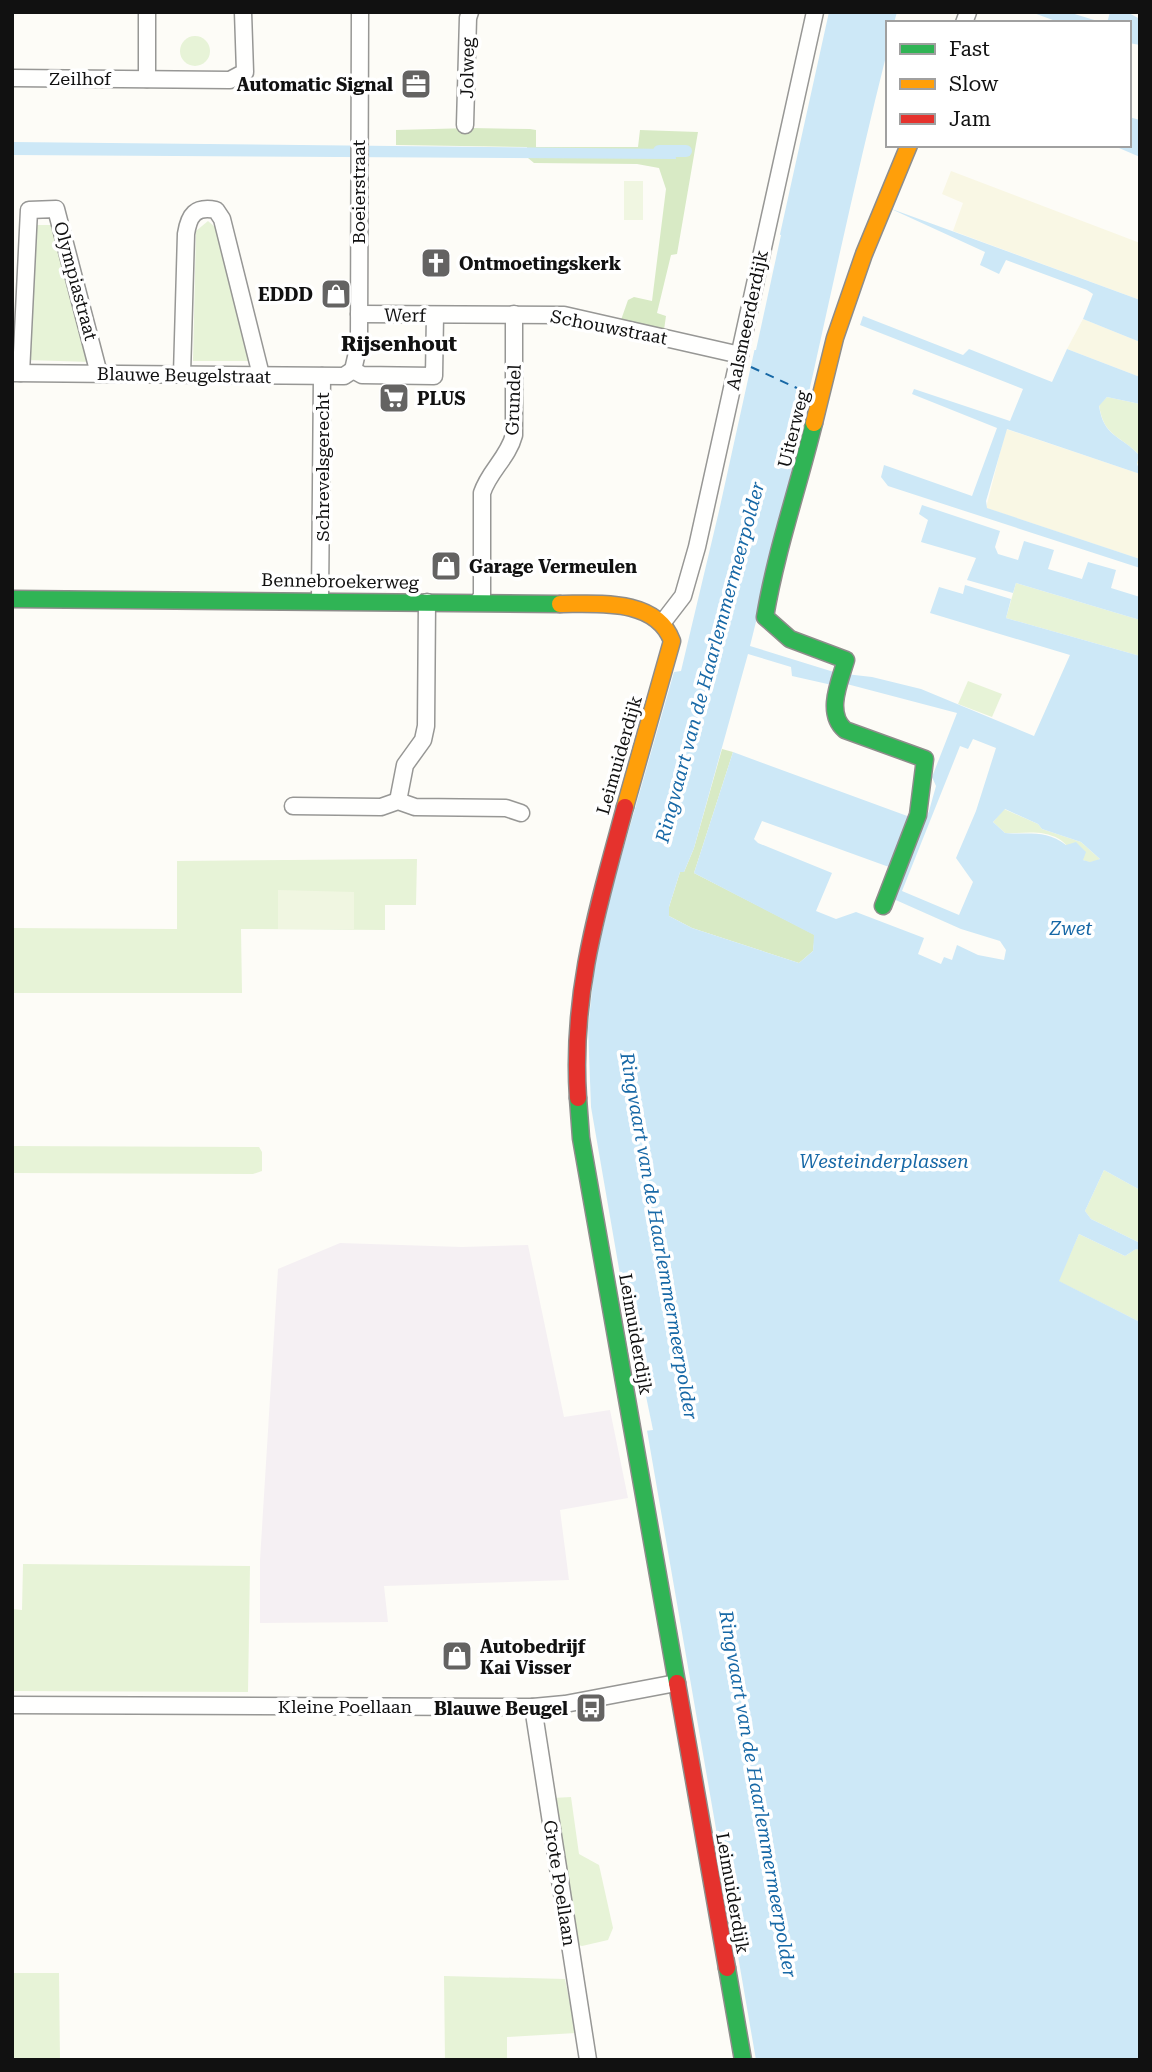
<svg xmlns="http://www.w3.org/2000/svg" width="1152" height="2072" font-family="'Roboto Serif',serif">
<rect width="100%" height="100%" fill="#fdfcf7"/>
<path fill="#f5f0f3" d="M340 1243 462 1247 528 1245 564 1417 610 1410 628 1498 560 1510 569 1580 384 1586 388 1622 260 1623V1560L278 1269Z"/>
<g fill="#f9f7e4">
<path d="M951 171 1140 243V300L953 231 963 203 942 194Z"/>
<path d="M1083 319 1140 342V377L1067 349Z"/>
<path d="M1006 429 1140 474V559L986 508Z"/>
</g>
<g fill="#e7f3d7">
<circle cx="195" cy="51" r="15"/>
<path d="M208 221 216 228 252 361H193L196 231Z"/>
<path d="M33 225H54L91 362 26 360Z"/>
<path d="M1107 397 1140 404V466L1137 463 1139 455C1121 435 1104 438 1099 405Z"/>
<path d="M1016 583 1140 620V656L1006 618Z"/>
<path d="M968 681 1002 694 992 717 958 704Z"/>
<path d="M1004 809 1038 824 1042 829 1081 842 1100 859C1082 870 1072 847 1059 839 1041 829 1023 834 1005 833L993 822Z"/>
<path d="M417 859 416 905H385V930L241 929 242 993H12V928L177 929V861Z"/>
<path d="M12 1146 259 1147 262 1152V1171L253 1174 12 1173Z"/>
<path d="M1104 1170 1140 1190V1243L1091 1219 1085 1211Z"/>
<path d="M1079 1234 1125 1256 1136 1249 1140 1250V1322L1058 1281Z"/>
<path d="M23 1564 250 1566 248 1692 12 1691V1609L22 1610Z"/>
<path d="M571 1797 579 1854 599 1865 613 1928 608 1940 582 1946 575 1944 553 1798Z"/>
<path d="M12 1973H59L60 2060H12Z"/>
<path d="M444 1976 565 1979 576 2033 507 2037V2060H445Z"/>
</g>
<g fill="#d8eac5">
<path d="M471 128 530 129 536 130V147H638L640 130 698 132 677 254 671 255 657 313 666 316 664 330 621 320 628 300 634 297 652 301 666 189 659 168 637 164 534 163 528 158 527 147 396 145V130Z"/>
<path d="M722 749 733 752 694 873 815 935 813 951 799 963 692 928 669 916V907L680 872H684L694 848Z"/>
</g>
<g fill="#f0f6e1">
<rect x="624" y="181" width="19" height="39"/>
<path d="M278 890 354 892V929H278Z"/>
</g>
<g fill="#cde8f7" fill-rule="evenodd">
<path d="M829 12H897L894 23H888V48C838 247 800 447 750 646L837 673 872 677 921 689 1034 736 1070 655 930 613 939 587 963 594 965 585 1011 599 1006 618 1140 656V1190L1104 1170 1085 1211 1091 1219 1140 1243V1250L1136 1249 1125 1256 1079 1234 1059 1281 1140 1322V2060H756L591 1107 588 1028 595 963 614 882 674 672 681 671 719 511ZM748 654 791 667 792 676 832 685 843 683 957 713 932 777 936 786 929 811 889 897 961 929 1000 941 1006 950 1004 960 978 955 957 945 952 960 944 957 941 964 918 954 924 938 856 912 836 919 816 911 832 873 758 843 754 839 762 821 889 867 910 817 733 752 694 873 814 935 813 951 799 963 692 928 669 916V907L680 872H684L694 848ZM973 739 996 748 976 811 956 858 973 882 959 915 902 891 960 746 968 749ZM1005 809 1038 824 1042 829 1081 842 1100 859 1090 862 1083 860 1086 852 1076 842 1066 845C1046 829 1027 835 1005 833L993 822Z"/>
<path d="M1031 12H1068L1104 23H1061Z"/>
<path d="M1110 12H1127L1140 19V45L1129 43V23H1107Z"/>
<path d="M1129 117 1140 120V157L1112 145H1129Z"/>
<path d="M12 142 675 149 676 159 12 155Z"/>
<path d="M889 208 1140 300V342L1083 319 1093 294 1087 290 1006 260 999 274 980 265 985 252Z"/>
<path d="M863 316 963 355 969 349 1052 382 1067 349 1140 377V404L1107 397 1099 406C1104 438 1121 435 1139 455L1137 463 1140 474 1007 429 986 501 987 508 1140 559V568L888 486 881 477 884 465 972 496 997 428 912 394 914 389 1010 421 1023 389 860 325Z"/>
<path d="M922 505 1000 531 995 547 998 554 1018 560 1024 541 1054 550 1048 569 1082 579 1088 562 1116 570 1111 588 1140 597V620L1016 583 1013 593 967 580 976 558 921 542 928 520 919 514Z"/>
</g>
<g fill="#fdfcf7">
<path d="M778 234 781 235 756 350H753Z"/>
<path d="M641 1372 653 1430 644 1431 633 1374Z"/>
</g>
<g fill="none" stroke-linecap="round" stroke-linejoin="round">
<path stroke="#cde8f7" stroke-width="12" d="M659 151H686"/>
<path stroke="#1768a6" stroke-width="2" stroke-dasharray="9 7" stroke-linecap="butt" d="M751 367 810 394"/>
<g stroke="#979795" stroke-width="19">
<g id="street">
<path d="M964 23 968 12"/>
<path d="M12 78 230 80 245 72 243 12"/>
<path d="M147 79V12"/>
<path d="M465 125 468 18 470 12"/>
<path d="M359 314 564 315 740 355"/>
<path d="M353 370 359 344 360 12"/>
<path d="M353 370 362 375 434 376 435 315"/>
<path d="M12 373 344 376 353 370"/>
<path d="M21 373 29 210 56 209 99 374"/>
<path d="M182 374 186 234C189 215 195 206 216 210L222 219 261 375"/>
<path d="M320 600 322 376"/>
<path d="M478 602 482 596V493C489 471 508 458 514 435V314"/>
<path d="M663 622 683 596 697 547 815 12"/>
<path d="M398 801 405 765 423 740 426 726 427 602"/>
<path d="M293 806 381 807 398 801 415 807 506 808 521 813"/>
<path d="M12 1705 533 1707 565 1704 676 1683"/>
<path d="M533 1707 588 2060"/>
</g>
</g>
<g stroke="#8e8d8b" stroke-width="19">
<g id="fast">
<path d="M814 423C798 488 776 551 765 617L790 639 846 660C840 681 825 713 845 730L925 759 918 815 883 906"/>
<path d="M12 599 560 604"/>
<path d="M578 1098 581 1138 677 1683"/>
<path d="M727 1968 743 2060"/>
</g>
</g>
<g stroke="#8e8d8b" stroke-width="19">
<g id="slow">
<path d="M814 423 835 338 864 254 909 145"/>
<path d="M560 604C598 604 656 598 672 641L625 807"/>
</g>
</g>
<g stroke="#8e8d8b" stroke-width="19">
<g id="jam">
<path d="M578 1098C571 993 598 907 625 807"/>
<path d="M677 1683 727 1968"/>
</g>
</g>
<use href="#street" stroke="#fffffe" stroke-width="16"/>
<use href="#fast" stroke="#30b455" stroke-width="16"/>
<use href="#slow" stroke="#ff9f0a" stroke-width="16"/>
<use href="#jam" stroke="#e5322d" stroke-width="16"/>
</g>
<defs>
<g id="office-square" transform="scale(1.575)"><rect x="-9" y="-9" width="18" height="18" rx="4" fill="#646362" stroke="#fff"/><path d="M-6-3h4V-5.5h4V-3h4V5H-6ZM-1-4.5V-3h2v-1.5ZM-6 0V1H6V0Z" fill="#fff"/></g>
<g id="church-square" transform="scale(1.575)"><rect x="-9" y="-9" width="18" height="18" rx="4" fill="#646362" stroke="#fff"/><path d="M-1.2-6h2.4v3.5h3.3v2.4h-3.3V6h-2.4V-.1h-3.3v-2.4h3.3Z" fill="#fff"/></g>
<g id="shop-square" transform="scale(1.575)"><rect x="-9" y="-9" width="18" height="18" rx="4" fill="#646362" stroke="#fff"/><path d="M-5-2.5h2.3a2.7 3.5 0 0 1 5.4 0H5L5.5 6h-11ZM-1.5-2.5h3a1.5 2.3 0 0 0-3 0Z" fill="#fff"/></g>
<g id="supermarket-square" transform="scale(1.575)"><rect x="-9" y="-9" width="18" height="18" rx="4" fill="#646362" stroke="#fff"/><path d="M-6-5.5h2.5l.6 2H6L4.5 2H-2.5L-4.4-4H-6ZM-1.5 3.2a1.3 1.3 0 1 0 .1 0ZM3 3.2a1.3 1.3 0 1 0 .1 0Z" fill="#fff"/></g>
<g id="bus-square" transform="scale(1.575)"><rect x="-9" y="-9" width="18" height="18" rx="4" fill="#646362" stroke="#fff"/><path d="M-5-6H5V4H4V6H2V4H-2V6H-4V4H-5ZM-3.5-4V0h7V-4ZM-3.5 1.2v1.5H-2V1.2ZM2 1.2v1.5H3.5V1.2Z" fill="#fff"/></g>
</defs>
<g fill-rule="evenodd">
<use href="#office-square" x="416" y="84"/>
<use href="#church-square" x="436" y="263"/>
<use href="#shop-square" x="336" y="294"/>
<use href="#supermarket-square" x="394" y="398"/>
<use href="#shop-square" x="446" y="566"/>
<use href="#shop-square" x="457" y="1656"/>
<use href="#bus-square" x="591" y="1708"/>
</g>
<g text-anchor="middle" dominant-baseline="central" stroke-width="7" stroke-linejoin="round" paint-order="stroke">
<g font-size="18" fill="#111" stroke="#fff">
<text transform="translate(467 68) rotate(-89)">Jolweg</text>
<text x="80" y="78">Zeilhof</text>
<text transform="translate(358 192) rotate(-90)">Boeierstraat</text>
<text transform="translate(76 281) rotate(75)">Olympiastraat</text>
<text transform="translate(405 315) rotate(1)">Werf</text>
<text transform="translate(747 320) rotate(-78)">Aalsmeerderdijk</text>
<text transform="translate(609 327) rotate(11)">Schouwstraat</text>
<text transform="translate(184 375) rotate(1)">Blauwe Beugelstraat</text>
<text transform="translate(513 400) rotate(-88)">Grundel</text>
<text transform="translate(793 429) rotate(-76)">Uiterweg</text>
<text transform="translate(322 467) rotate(-90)">Schrevelsgerecht</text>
<text transform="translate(340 581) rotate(1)">Bennebroekerweg</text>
<text transform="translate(619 755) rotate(-74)">Leimuiderdijk</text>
<text transform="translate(636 1334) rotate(80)">Leimuiderdijk</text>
<text x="345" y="1706">Kleine Poellaan</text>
<text transform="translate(560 1883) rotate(81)">Grote Poellaan</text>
<text transform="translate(733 1893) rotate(80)">Leimuiderdijk</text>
</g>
<g font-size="18" font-weight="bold" fill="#111" stroke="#fff" text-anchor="start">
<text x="393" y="84" text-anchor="end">Automatic Signal</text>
<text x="459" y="263">Ontmoetingskerk</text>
<text x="313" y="294" text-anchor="end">EDDD</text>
<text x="417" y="398">PLUS</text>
<text x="469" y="566">Garage Vermeulen</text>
<text x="480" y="1646">Autobedrijf<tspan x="480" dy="21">Kai Visser</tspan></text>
<text x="568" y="1708" text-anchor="end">Blauwe Beugel</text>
</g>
<g font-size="19" font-style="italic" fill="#1768a6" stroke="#fff">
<text transform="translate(710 662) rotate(-75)">Ringvaart van de Haarlemmermeerpolder</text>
<text x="1071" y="928">Zwet</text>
<text x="884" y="1161">Westeinderplassen</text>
<text transform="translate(659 1236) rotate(80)">Ringvaart van de Haarlemmermeerpolder</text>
<text transform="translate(758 1794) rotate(80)">Ringvaart van de Haarlemmermeerpolder</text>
</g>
<g font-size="21" font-weight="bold" fill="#111" stroke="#fff">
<text x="399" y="344">Rijsenhout</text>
</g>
</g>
<rect width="1152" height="2072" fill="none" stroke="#111111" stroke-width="28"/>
<rect x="886" y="21" width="245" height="126" fill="#ffffff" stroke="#a0a0a0" stroke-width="2"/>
<rect x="900" y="44" width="35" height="10" fill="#30b455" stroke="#a0a0a0" stroke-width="2"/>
<text x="949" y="56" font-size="21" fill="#111111">Fast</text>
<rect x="900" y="79" width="35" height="10" fill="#ff9f0a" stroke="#a0a0a0" stroke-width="2"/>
<text x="949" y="91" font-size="21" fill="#111111">Slow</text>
<rect x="900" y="114" width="35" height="10" fill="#e5322d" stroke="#a0a0a0" stroke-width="2"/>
<text x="949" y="126" font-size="21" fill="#111111">Jam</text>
</svg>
